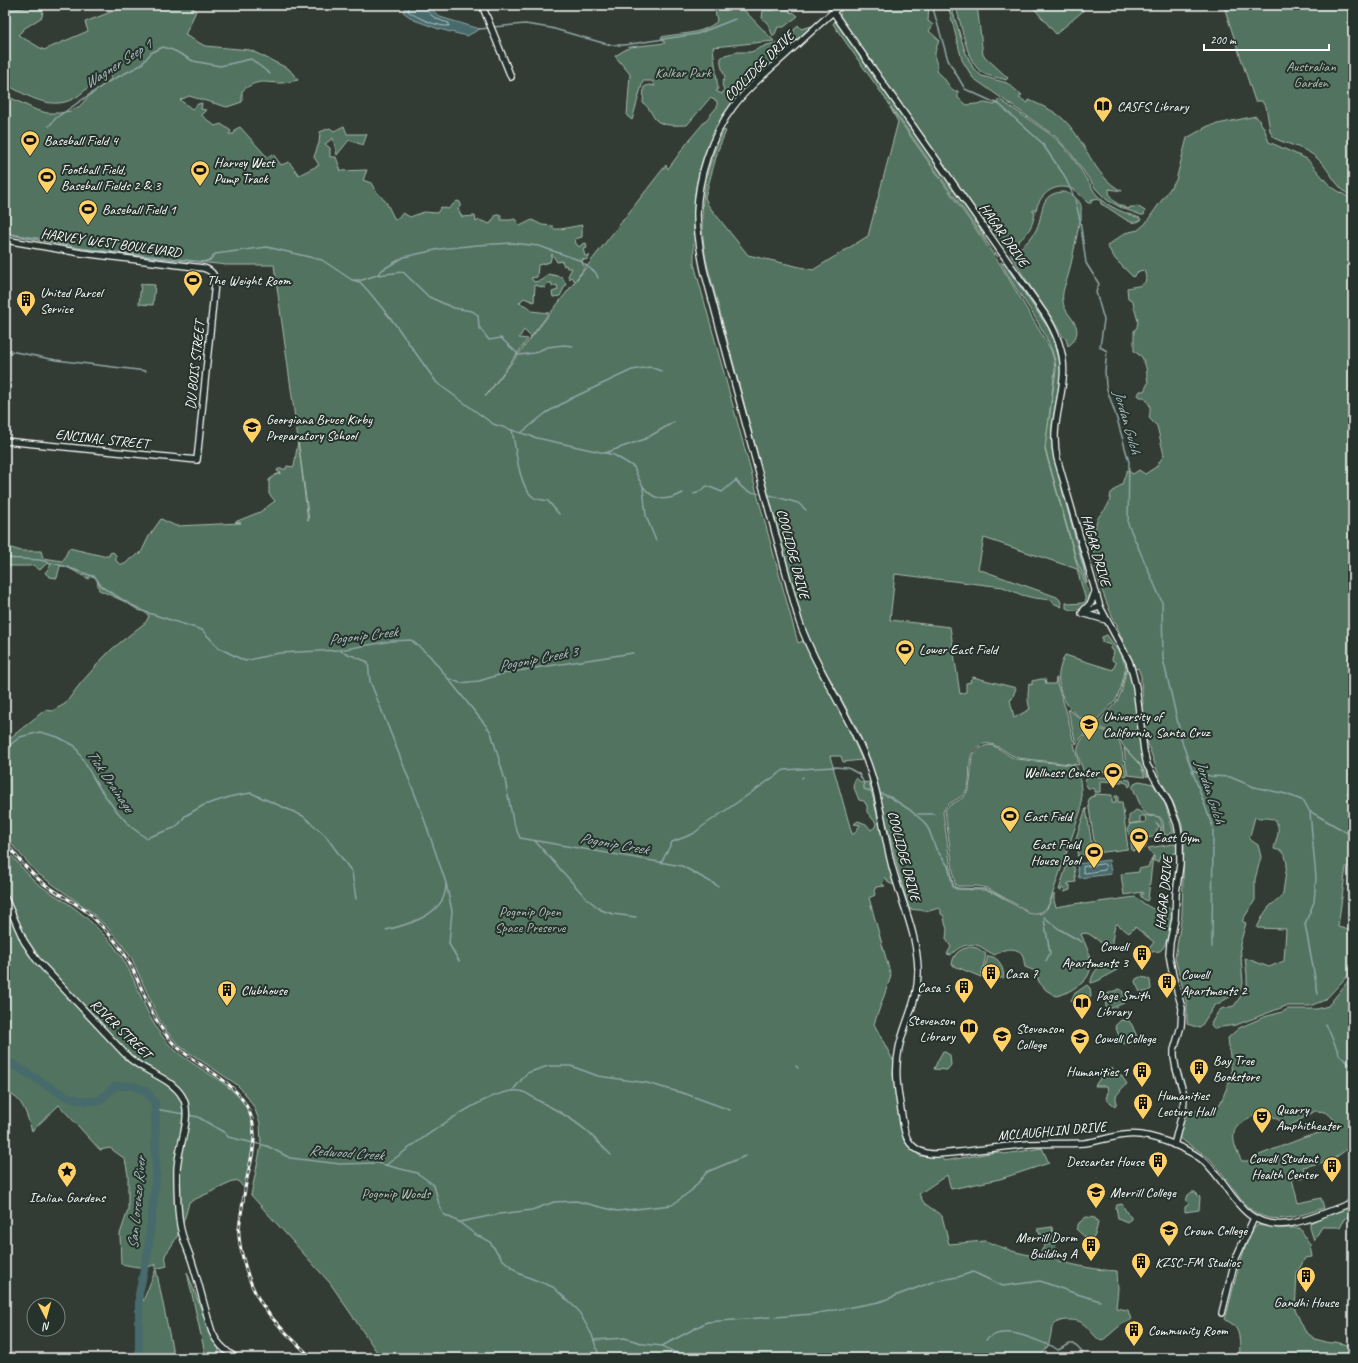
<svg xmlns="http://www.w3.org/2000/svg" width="1358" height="1363" font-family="Caveat,sans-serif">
<rect width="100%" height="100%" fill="#333c34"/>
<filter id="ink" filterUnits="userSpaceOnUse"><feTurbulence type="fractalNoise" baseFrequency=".025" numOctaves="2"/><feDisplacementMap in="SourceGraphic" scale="8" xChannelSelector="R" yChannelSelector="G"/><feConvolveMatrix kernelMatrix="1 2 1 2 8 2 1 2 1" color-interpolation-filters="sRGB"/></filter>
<g filter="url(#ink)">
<g fill="#51735e" stroke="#a8b9ae" fill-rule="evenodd">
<path d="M5 5H44L42 17 25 28 18 35 44 50 88 31 85 22 116 10 122 5H190L196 11 185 35 205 46 250 50 289 69 298 80C292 81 287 83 282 83 264 83 258 78 242 91V102L227 107 189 96 180 100 192 109 198 104 202 103 201 109 206 110 201 115 215 126 221 124 231 131 229 134H234L236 129 240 127 267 157 273 154 281 165 289 162 299 175 319 165 314 157 319 143 320 132 330 128 334 131 344 126 347 134H367L363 145 349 140 337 155 333 138 325 144 330 148V157H336L341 171 367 170 363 180 371 183 375 190 386 202 395 220 403 213 410 217 424 212 437 213 441 207 448 209 457 201 460 202 461 205 458 209 462 217 475 216 476 222 479 220 490 224 496 215H501V220H511L515 219 520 226 532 220 542 225 553 226V229H561L582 225V237L575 239 576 244 580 247 582 244 586 243 587 248 583 249 585 256H590L586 260 582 259 583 265 585 267 575 281 571 277 570 279 568 276 572 268H567L566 265 564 266 562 261 557 262 552 254 550 262 538 265 537 277 531 278 534 282 543 280 548 274 562 277 566 284 560 296 553 297 552 292 558 290 557 285 552 287V283H547L545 288 535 285 534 302 524 298 519 303 529 307 531 311 549 313 531 337 524 330 519 338 528 339 485 397 666 165 668 169 690 139 717 107V101L710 98 687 125C677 125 662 127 655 119 651 113 649 107 643 103L644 87 649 85 655 86 652 81H643L632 120 627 116 630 74 615 56 630 47 665 43 661 37C680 33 703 35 717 21L714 5H739L774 41 713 47 718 89 716 91 722 94 724 90 722 84 725 77C723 70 720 66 721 58L725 55 737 52H751L767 45 783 41V47C789 43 794 36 794 30L798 25 801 29 812 26C758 75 705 116 695 194 693 218 694 241 694 264L798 643 803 641 847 726 862 760 843 762 841 756H830L852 834H854L860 825 854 824 858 821 866 824 871 830 875 827 876 823 867 812V806L864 801 859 800 853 785 856 778 862 783 869 782 894 885 889 883 885 877 882 884 885 886 876 887 874 891 875 895 869 898 891 976 874 1024 894 1062 893 1075 904 1141 920 1156 941 1157 944 1161 996 1152 1005 1154 1042 1148 1049 1163 1000 1179 951 1189 947 1175 919 1194 924 1203 942 1216 949 1244 985 1241 1012 1251 1037 1257 1045 1245 1055 1243 1058 1261C1078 1266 1097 1270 1117 1271L1118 1289 1116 1308 1128 1310 1131 1320 1122 1324 1102 1341C1096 1340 1089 1327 1082 1323 1078 1320 1072 1320 1067 1320 1048 1321 1053 1333 1048 1346 1045 1351 1042 1354 1038 1358H381L330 1283 251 1195 261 1146 260 1123 254 1107 244 1092 236 1084 181 1047 168 1033 158 1017 132 959 121 943 109 929 89 910 37 873 13 846 5 834V742L45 710 52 711 65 704 80 684 103 658 112 649 146 622 149 616 141 609 99 590 97 580 95 576H89V579L65 566H60L57 578 50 577 45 573 51 565 47 563 40 570 33 565 30 566H6L5 573V546L21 551H41L43 558 63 561 69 548 103 556H109L110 553 113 552 116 555V561L120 564H125L130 559 135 557 140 552V555L149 536 161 519 176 526 241 523 235 522 260 512 275 501 269 494V480L275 475 281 473 277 471 278 469H286L287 466 294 467 298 441 308 521 309 520 274 265H227L131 255 85 249 5 234V95L36 110 47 113H60L70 111 80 106 87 98 111 79 110 72C106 75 101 77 97 80 90 85 85 91 78 96 53 113 28 96 5 84Z"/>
<path d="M777 5H784L783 7 785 8 787 6 789 8 787 9 791 13 793 12 798 16 784 27H778L774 36H773L768 24 762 18 763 11 767 10 773 11 778 7Z"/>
<path d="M847 5H929L928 21 933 25 929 31 939 40C938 45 935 49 935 54 934 61 938 62 937 71L943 77 953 91H958V98L967 105 985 103 995 105 999 99 1050 134C1066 146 1077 164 1087 180 1091 185 1093 191 1097 195 1109 208 1125 213 1140 218L1141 220C1138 222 1135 223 1131 222 1124 220 1110 208 1101 204L1100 200 1092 199 1091 203H1088C1083 199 1080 193 1074 190 1057 181 1040 193 1036 210H1033V212L1035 213C1032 231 1023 239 1009 248L1006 247 1003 241 1000 238V235L997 236 983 220 984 217 982 218 979 214 841 18C838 12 843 9 847 5Z"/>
<path d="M948 5 951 6 965 51 973 68 982 76 1007 83 1022 95 1019 98 1028 103 1029 100C1040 105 1053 110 1062 118 1086 139 1092 176 1122 191L1109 189C1108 200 1120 206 1129 209L1130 207H1134L1137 206 1145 211 1144 215H1141L1122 208 1107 200 1096 189 1070 152 1055 136 973 78 962 60Z"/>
<path d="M955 5H977L983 55 1008 78 1006 80C998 77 987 77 980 71 965 58 962 23 955 5Z"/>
<path d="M1031 5H1081L1083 11 1056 34Z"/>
<path d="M1224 5H1353V197C1336 189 1331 171 1318 159 1307 148 1289 145 1276 139L1272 135 1270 131 1266 106 1264 105 1262 101H1255L1225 10Z"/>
<path d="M835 21 976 222H974L977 224 987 242 998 257 982 236 842 37 833 24Z"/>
<path d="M890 107 1000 264 1051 350 1054 360 1055 370 1045 450 1078 568C1083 579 1098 601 1082 608 1076 611 1072 611 1066 608V603L1068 602V604L1083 603 1086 601 1077 569 984 538 978 569 1057 597 1060 600 1062 607 1053 603 1052 600 1034 598 1022 595 1003 587 895 574 890 620 950 627 960 694 966 692V683L971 682 970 680 973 677 1016 688 1012 699 1010 700 1014 718 1030 709C1027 701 1028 693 1029 684L1032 685V681L1041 679H1045L1046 684H1055L1056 678H1057V684L1066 710 1079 765 1018 758C1009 755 1003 748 994 745 989 743 983 743 979 746 964 756 973 775 967 789 962 801 947 800 943 812L953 884 955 887 958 888 985 889 996 894 1028 913C1047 918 1047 907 1054 894V901L1056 907 1080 903 1084 904 1135 897C1146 904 1156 916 1169 907L1172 909C1172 919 1168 946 1160 951L1151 952 1148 950 1154 942 1135 927 1129 933 1117 924 1115 925 1112 941 1114 951 1089 934 1085 933 1081 934C1090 954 1099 974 1076 987 1070 991 1063 995 1056 996L1046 990 1039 982 1035 971 1025 967C1024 963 1024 958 1022 954 1016 946 1001 949 995 955 990 953 986 950 981 947 971 941 957 947 951 955L947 954 951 947 946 939 947 929 945 923 944 916 941 914V910L939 908 929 911 909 909C901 883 895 856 888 829 882 803 876 775 866 750 849 705 819 667 802 621L706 260C698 213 702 173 724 130L726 131 718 150 705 197 708 205 748 255 813 270 868 236 898 122Z"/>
<path d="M1256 116 1264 128 1269 142 1307 159 1330 186 1353 200V790L1347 793 1353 808V867H1346L1338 927 1353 931V970L1325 1000 1310 1006H1286L1236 1025 1214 1028 1211 1025 1212 1022 1218 1012 1221 1009 1234 1006 1247 987V975L1245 958 1269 967 1284 961 1286 929 1257 928C1260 921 1264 913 1269 907 1274 901 1279 902 1283 893L1287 864 1285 855 1282 851 1274 849C1276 838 1283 827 1273 819 1267 817 1260 819 1255 817L1249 839 1258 845 1261 857 1255 879V900L1242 921 1246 923 1240 944 1243 983 1240 991 1214 1006 1200 1028 1187 1024V1004L1175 958 1182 915 1184 845 1182 824 1173 802 1160 779 1146 738 1141 708 1143 703 1141 681V676L1138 668 1135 669 1123 644 1124 643 1117 627V624L1112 619 1113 618C1101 590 1087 553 1096 523 1099 513 1104 513 1108 505 1110 502 1110 497 1111 493L1122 484 1127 470 1133 474 1139 470 1145 474 1156 467 1164 455 1157 426 1149 418C1151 408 1151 405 1144 397H1140L1138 395 1140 391H1144L1148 383 1146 367 1142 357 1134 351V331L1137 327 1138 321 1134 307 1133 301 1128 298 1127 288C1140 285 1150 287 1144 270L1139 271 1133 277 1116 260 1107 246 1125 233 1138 230 1145 224 1176 180 1187 138 1208 126Z"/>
<path d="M1063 192C1073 194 1083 201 1081 211 1081 217 1082 219 1079 224 1076 240 1073 256 1069 272 1067 282 1061 291 1063 302 1065 316 1084 324 1074 340 1072 343 1071 344 1068 346L1066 339C1061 336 1057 327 1054 321 1039 299 1024 278 1011 255V253C1021 249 1032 239 1037 228 1044 212 1039 193 1063 192Z"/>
<path d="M1001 262 1002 264 1003 263 1008 267C1032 301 1064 336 1060 380 1057 404 1049 425 1052 449 1054 463 1059 477 1063 490 1070 517 1078 543 1085 569L1084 570 1087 583 1077 562 1045 448 1056 370C1055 337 1015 292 1001 262Z"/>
<path d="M141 284 155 285 153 305 139 304Z"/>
<path d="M1107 635 1120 654 1126 666 1121 688 1116 700 1093 724C1072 716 1056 696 1059 673 1060 667 1062 661 1065 655L1113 670 1116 663 1112 660 1114 651 1110 649 1111 645 1102 642V637Z"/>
<path d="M1128 668 1134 691 1142 756 1148 775 1147 777 1140 764 1124 747 1117 736 1096 725 1118 700 1122 690 1126 670Z"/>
<path d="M1068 709 1083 721 1091 726 1076 744Z"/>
<path d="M1096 728C1130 737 1118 752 1127 776L1095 771 1084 773C1079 757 1072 749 1086 735 1089 732 1091 729 1096 728Z"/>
<path d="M990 745C1000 747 1007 756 1016 759L1072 765C1075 766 1076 766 1077 768 1081 775 1082 803 1081 810L1049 904C1044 913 1037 915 1028 911L987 888 978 886H957L955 884 945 811C948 804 956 803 962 798 973 790 970 770 972 758 975 750 981 746 990 745Z"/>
<path d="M1124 748 1140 765 1145 777 1128 775 1126 766Z"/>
<path d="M1090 776 1130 780 1131 785 1129 787 1128 784 1124 782 1100 781V792H1095V789L1088 788 1085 783 1086 778Z"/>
<path d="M1140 781 1153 784 1165 804 1173 830V832L1168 835H1165L1164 834 1163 821 1160 817 1148 815 1143 811 1133 788V786L1136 782Z"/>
<path d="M1095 794 1112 795V803H1116L1115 796H1118V802H1122L1128 849 1096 853 1088 802 1090 797 1095 796Z"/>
<path d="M1086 808 1093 853 1077 856 1079 849 1073 847Z"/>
<path d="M1136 810C1141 811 1143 815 1148 816 1150 817 1153 816 1155 816 1163 817 1162 826 1162 832L1160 830 1161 828 1155 821 1159 826 1156 832 1158 836 1145 838 1146 847 1144 848V849L1132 851 1130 836 1127 830 1130 824 1146 822 1145 816H1140V822L1129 824V816Z"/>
<path d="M1173 844 1176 845 1177 852 1170 855 1160 856 1158 862 1154 861V856L1148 848Z"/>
<path d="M5 847C15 860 25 872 37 883 48 892 61 898 73 907 88 918 102 932 114 946 137 974 142 1013 165 1040 194 1075 258 1085 255 1141 255 1157 249 1173 245 1189L237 1180 189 1202C185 1221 177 1240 165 1255L167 1266 155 1269 156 1264C144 1270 134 1266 121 1264L120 1234 128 1210V1175L125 1159 110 1148 100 1150 59 1105 32 1131C26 1114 24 1098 5 1092Z"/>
<path d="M1153 856 1148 899 1147 901 1142 898 1140 894H1143V892L1124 895 1121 874 1139 872V869L1148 867Z"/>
<path d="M1070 860H1073L1076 882 1068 883V885H1070V890L1064 892 1065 889 1062 888 1061 890H1059L1068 861Z"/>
<path d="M970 947 977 948 986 954 981 977 952 965C953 954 959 949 970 947Z"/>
<path d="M988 956C1000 957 1003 967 1004 978H993L984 977 985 966Z"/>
<path d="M1105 962 1115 964 1117 970C1108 974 1101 981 1091 983 1090 976 1100 964 1105 962Z"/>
<path d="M1353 975V1145L1332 1160 1303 1167 1305 1177 1292 1179 1298 1203 1321 1198 1324 1208C1291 1218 1263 1230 1239 1197 1230 1185 1222 1171 1211 1160 1202 1152 1189 1145 1179 1138L1187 1108 1196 1110 1202 1116 1215 1110 1221 1102 1232 1075 1228 1038 1239 1028 1264 1017 1282 1012 1288 1009H1317L1328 1006ZM1315 1111C1326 1111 1332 1114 1336 1125L1334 1123 1331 1129 1303 1138 1254 1157 1248 1161H1242C1237 1153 1230 1137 1236 1128 1239 1124 1245 1121 1249 1118 1254 1115 1261 1113 1267 1114 1275 1117 1282 1122 1288 1127Z"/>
<path d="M1140 977 1146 978 1150 980 1151 989 1147 992H1140L1135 982 1136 979Z"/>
<path d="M1087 985 1090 988 1091 997 1087 999 1084 1005 1078 1000 1071 1001 1074 994Z"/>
<path d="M1119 989 1122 990 1126 999 1124 1003 1112 1008 1106 1007 1105 999 1107 994Z"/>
<path d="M1121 1020 1129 1021 1132 1025 1138 1039 1127 1044 1122 1043 1115 1026Z"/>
<path d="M943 1051 950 1055 951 1065 947 1070 934 1069 938 1060Z"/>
<path d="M1112 1068 1113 1070 1121 1075 1127 1084C1121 1088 1120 1092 1116 1096V1100L1117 1102 1115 1106 1106 1099 1108 1092 1107 1086H1095L1098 1081Z"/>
<path d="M1192 1192H1195L1200 1197 1199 1210 1185 1212V1207L1189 1204 1186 1201 1188 1195Z"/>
<path d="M1122 1204 1127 1213 1131 1216V1219L1127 1222 1118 1218 1116 1207 1117 1205Z"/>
<path d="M1353 1206V1214L1344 1219 1340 1227H1322L1314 1240 1310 1228V1223L1325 1216Z"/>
<path d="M1086 1217 1095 1218 1098 1223 1095 1235 1094 1237 1086 1238 1076 1229 1079 1223Z"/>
<path d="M1258 1225 1277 1228H1300L1310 1245 1312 1257 1305 1258 1297 1273 1295 1310 1305 1331 1315 1339 1330 1343 1335 1342 1353 1346V1358H1240C1239 1342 1243 1327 1225 1320 1230 1304 1245 1230 1258 1225Z"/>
<path d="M1052 1227 1053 1240 1043 1243 1042 1236 1037 1229Z"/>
<path d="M156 1269 174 1358H143L135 1321Z"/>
<path d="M187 1272 208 1327 218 1345 220 1358H206Z"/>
</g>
<g fill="#476a6c" stroke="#91a6a7">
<path d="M407 5H427L440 17 480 29 467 36 439 29 414 20 403 12Z"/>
<path d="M1109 860 1111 874 1079 878 1077 864Z"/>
</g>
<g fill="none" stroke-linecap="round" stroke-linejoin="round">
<g stroke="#b5c3c4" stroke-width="1">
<path d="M409 5 408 11C417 18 438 27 449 26V23C440 21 427 16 425 5"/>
<path d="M1104 864 1106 866 1105 870 1085 873 1083 872V867Z"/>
</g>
<g stroke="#91a6a7" stroke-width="1.5">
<path d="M397 5 404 7"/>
<path d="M932 5 948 60 965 89 1000 105 1041 142 1064 175 1075 199 1080 220 1086 263 1099 284 1096 292 1104 320 1100 347 1107 351 1105 371 1106 386 1117 419 1129 462 1128 524 1162 602 1163 659 1183 745 1213 828 1212 947"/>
<path d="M5 11 26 7 27 5"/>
<path d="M493 27 525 24 551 28 610 45H624L697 34 735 19"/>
<path d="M479 29 490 28"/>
<path d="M49 126 56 118 106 83 141 65 151 53 163 47 175 51 193 61 220 66 251 59 270 74"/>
<path d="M5 233 47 240 79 248 203 262 210 260 215 254 267 247 322 260 352 280 360 282 370 293 395 324 437 383 493 424 537 438 614 455 634 467C638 479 645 495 659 498 666 500 677 496 683 493"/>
<path d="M1008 269 1048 327 1054 340 1058 356"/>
<path d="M377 275 403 272 429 297 454 308 472 311 478 315 479 327 489 340 501 338 519 355 534 353 547 347 564 345 573 346"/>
<path d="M354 280H362L377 275 382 270 404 257 440 249 477 245 513 243 539 246 579 260 596 273 598 278"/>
<path d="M5 350 56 360 146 371"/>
<path d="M512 430C516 447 518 486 533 497 537 500 543 500 548 501L559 514"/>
<path d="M521 433 546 413 572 398 632 370 650 367 661 371"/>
<path d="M605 453 645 439 674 422"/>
<path d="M643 487 646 516 656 541"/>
<path d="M1062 489 1086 577"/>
<path d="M694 494 697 493 707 486 722 492 736 480C744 492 749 492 762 494"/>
<path d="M766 494 798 503 806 510"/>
<path d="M5 558 40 560 64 566 95 577 102 587 139 610 202 630 219 648 245 661 279 653 339 650 392 641 411 640 430 656 491 732 505 780 513 821 520 838 682 866 718 886"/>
<path d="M341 651 368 662 370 681 420 807 446 883 452 911 449 944 459 961"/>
<path d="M450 679 460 683 479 681 502 674 535 668 633 653"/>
<path d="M5 749 20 737 40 732 58 737 75 746 98 786 114 808 130 826 146 838 174 828 180 823 185 816 204 805 233 796 251 793 303 816 325 835 352 872 356 899"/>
<path d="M1192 770 1210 776 1230 777 1254 787 1286 794 1304 801 1310 812 1316 878 1314 902 1305 924 1318 994"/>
<path d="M802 778 803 777"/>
<path d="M879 793 890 797 910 810 924 822 929 830 936 849 948 866 953 887 957 889 986 890 992 893"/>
<path d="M1311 812 1353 836"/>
<path d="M918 814H934"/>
<path d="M535 841 586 898 601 910 613 914 636 917"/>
<path d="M661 863 672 842 693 834 703 826 784 770 834 767 848 768 859 774 864 783V789L870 791"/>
<path d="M1044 917 1059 929 1082 942"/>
<path d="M1044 919 1050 953 1046 961"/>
<path d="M386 930C406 925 436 917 444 896 445 893 446 888 446 884"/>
<path d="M1326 1024 1340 1056 1353 1067"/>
<path d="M796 1066 798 1068"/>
<path d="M513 1090 527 1073 548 1066H571L598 1076 647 1083 686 1094 730 1110"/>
<path d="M155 1109 184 1114"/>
<path d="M188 1115 198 1117 225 1133 228 1137 267 1146 290 1158 340 1164 377 1163 417 1173 434 1185 439 1204 443 1214 459 1222 476 1235 489 1241 502 1259 520 1274 553 1287 578 1310 592 1335 600 1358"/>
<path d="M386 1165C412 1146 489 1086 520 1091 527 1092 533 1098 539 1101 557 1110 575 1120 590 1134 597 1141 604 1148 611 1155"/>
<path d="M460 1222 499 1214 532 1210 554 1202 576 1201 617 1211 672 1205 692 1190 707 1172 745 1156"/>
<path d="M775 1317 813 1314 879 1302 935 1281 958 1277 973 1272 1003 1286 1040 1281 1077 1294 1100 1301"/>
<path d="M594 1340 625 1338 644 1344 662 1346 686 1358"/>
<path d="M986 1340C1004 1323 1033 1340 1052 1346L1058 1350 1070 1344H1074L1082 1352"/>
<path d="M662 1346 707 1322 771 1317"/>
</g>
<path stroke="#476a6c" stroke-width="8" d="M5 1059 17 1067 65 1096 84 1101H99L115 1086H134L146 1091 155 1103 156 1176 148 1251 139 1294V1358"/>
<g stroke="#fff" stroke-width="8">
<g id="secondary">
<path d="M482 5 511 77"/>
<path d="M841 5C820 23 800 42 780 60 763 75 746 90 733 107 711 136 698 177 697 213 697 232 700 251 704 270L799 621C816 669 847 711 866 759 880 794 883 834 893 870 902 903 917 934 918 969 919 1000 905 1020 899 1048 894 1071 898 1093 902 1116 903 1124 904 1133 908 1140 914 1150 924 1154 936 1154 967 1152 998 1147 1029 1144 1048 1143 1066 1144 1084 1143 1102 1141 1122 1132 1141 1135 1160 1138 1190 1149 1205 1162 1232 1187 1240 1229 1287 1224 1305 1222 1336 1209 1353 1202"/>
<path d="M833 12 1044 313C1057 333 1066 355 1063 379 1060 409 1051 428 1057 458L1100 607 1129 661 1132 671 1136 687 1144 751 1147 765 1169 803 1177 824 1180 839V864L1176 894 1175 919 1170 943 1169 954 1173 976 1182 1008 1181 1026 1174 1050V1057L1176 1069 1183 1091 1184 1099 1183 1110 1174 1145"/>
<path d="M5 240 81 253 203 268C211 270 215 274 215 283L197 460 5 441"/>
<path d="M1084 610 1091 603 1095 592"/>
<path d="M1084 612 1100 607"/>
<path d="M1082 613 1106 620"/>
<path d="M5 898 24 941 36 959 128 1057C144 1072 170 1077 182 1096 194 1115 177 1149 177 1170 177 1188 177 1207 180 1225 182 1239 189 1251 193 1265 200 1287 205 1310 212 1332 217 1344 225 1351 236 1358"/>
<path d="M1222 1313 1235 1260 1254 1218"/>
</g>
</g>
<use href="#secondary" stroke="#26332d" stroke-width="5.5"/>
<g stroke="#fff" stroke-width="3">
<path id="rail" d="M5 840C15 856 28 871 43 883 56 893 72 900 86 911 96 920 106 930 115 941 140 971 146 1015 173 1043 198 1069 241 1080 252 1119 257 1139 251 1159 247 1178 244 1195 241 1212 239 1229 238 1240 241 1251 244 1262 256 1309 279 1326 312 1358"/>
</g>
<use href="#rail" stroke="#26332d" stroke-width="1.5" stroke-dasharray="4.5" stroke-linecap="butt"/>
</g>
</g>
<defs>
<g id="library-pin" transform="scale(1)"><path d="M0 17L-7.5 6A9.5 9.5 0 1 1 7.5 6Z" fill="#ffd166" stroke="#26332d"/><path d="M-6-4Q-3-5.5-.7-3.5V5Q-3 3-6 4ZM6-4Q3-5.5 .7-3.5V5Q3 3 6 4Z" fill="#111"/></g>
<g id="stadium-pin" transform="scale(1)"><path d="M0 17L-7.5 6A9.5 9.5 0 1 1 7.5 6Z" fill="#ffd166" stroke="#26332d"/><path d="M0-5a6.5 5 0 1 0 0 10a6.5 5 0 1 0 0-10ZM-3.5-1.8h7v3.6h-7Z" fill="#111"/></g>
<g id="building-pin" transform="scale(1)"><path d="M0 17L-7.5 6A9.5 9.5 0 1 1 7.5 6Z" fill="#ffd166" stroke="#26332d"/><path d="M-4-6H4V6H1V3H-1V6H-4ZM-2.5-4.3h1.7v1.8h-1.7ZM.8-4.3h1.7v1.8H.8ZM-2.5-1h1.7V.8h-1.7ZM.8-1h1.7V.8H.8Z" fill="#111"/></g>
<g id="school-pin" transform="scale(1)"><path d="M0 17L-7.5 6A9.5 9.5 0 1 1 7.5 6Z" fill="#ffd166" stroke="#26332d"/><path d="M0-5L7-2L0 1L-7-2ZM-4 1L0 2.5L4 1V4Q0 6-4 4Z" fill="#111"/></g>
<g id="university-pin" transform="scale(1)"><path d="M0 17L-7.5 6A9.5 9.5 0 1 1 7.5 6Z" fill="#ffd166" stroke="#26332d"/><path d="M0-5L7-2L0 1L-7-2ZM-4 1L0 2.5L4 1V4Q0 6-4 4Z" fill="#111"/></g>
<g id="theatre-pin" transform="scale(1)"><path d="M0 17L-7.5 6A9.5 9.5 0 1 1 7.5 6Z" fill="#ffd166" stroke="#26332d"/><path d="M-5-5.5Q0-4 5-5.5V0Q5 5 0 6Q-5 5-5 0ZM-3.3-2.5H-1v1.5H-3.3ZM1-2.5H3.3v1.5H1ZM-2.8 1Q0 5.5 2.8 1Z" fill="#111"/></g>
<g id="sight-pin" transform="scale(1)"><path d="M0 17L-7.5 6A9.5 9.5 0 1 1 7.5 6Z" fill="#ffd166" stroke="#26332d"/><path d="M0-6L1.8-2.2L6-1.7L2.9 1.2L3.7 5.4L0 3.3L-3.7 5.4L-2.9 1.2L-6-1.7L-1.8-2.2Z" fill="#111"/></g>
</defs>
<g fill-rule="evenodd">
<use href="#library-pin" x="1103" y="106"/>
<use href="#stadium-pin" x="30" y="140"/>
<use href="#stadium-pin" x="200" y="170"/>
<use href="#stadium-pin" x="47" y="177"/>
<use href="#stadium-pin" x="88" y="209"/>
<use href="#stadium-pin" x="193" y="280"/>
<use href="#building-pin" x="26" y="300"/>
<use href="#school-pin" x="252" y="427"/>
<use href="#stadium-pin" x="905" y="649"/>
<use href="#university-pin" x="1089" y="724"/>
<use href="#stadium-pin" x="1113" y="772"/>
<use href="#stadium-pin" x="1010" y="816"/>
<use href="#stadium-pin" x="1139" y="837"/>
<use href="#stadium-pin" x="1094" y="852"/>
<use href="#building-pin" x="1142" y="954"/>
<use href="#building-pin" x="991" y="973"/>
<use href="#building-pin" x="1167" y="982"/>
<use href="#building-pin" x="964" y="987"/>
<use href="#building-pin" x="227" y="990"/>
<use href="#library-pin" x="1082" y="1003"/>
<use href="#library-pin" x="969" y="1028"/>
<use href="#university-pin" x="1002" y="1036"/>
<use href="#university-pin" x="1080" y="1038"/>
<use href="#building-pin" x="1199" y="1068"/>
<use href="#building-pin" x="1142" y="1071"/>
<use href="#building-pin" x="1143" y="1103"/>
<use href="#theatre-pin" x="1262" y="1117"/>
<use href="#building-pin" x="1158" y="1161"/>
<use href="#building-pin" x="1332" y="1166"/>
<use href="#sight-pin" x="67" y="1171"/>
<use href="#university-pin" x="1096" y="1192"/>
<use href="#university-pin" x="1169" y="1230"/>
<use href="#building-pin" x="1091" y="1245"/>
<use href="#building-pin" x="1141" y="1262"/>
<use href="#building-pin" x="1306" y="1276"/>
<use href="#building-pin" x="1134" y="1330"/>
</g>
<g text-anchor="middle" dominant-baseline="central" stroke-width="4" stroke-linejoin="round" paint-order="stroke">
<g font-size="14" fill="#fff" stroke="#26332d">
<text transform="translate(759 66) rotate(-45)">COOLIDGE DRIVE</text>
<text transform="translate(1004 235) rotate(55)">HAGAR DRIVE</text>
<text transform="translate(111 243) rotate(8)">HARVEY WEST BOULEVARD</text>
<text transform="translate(195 365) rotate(-84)">DU BOIS STREET</text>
<text transform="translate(102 439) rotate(6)">ENCINAL STREET</text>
<text transform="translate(1096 550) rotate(74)">HAGAR DRIVE</text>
<text transform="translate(793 554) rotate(75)">COOLIDGE DRIVE</text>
<text transform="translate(904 856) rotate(75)">COOLIDGE DRIVE</text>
<text transform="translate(1164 893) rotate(-84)">HAGAR DRIVE</text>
<text transform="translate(121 1029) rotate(44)">RIVER STREET</text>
<text transform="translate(1052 1131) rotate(-5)">MCLAUGHLIN DRIVE</text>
</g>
<g font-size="14" fill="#b1c0b7" stroke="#26332d">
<text x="1311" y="66">Australian<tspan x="1311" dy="16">Garden</tspan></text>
<text x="683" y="72">Kalkar Park</text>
<text x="530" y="911">Pogonip Open<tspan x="530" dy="16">Space Preserve</tspan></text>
<text x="396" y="1193">Pogonip Woods</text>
</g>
<g font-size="14" fill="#fff" stroke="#26332d" text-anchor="start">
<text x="1117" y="106">CASFS Library</text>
<text x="44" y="140">Baseball Field 4</text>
<text x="214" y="162">Harvey West<tspan x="214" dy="16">Pump Track</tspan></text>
<text x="61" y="169">Football Field,<tspan x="61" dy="16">Baseball Fields 2 &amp; 3</tspan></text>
<text x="102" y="209">Baseball Field 1</text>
<text x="207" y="280">The Weight Room</text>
<text x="40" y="292">United Parcel<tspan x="40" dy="16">Service</tspan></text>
<text x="266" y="419">Georgiana Bruce Kirby<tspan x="266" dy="16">Preparatory School</tspan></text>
<text x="919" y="649">Lower East Field</text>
<text x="1103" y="716">University of<tspan x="1103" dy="16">California, Santa Cruz</tspan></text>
<text x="1099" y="772" text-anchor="end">Wellness Center</text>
<text x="1024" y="816">East Field</text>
<text x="1153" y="837">East Gym</text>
<text x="1080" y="844" text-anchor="end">East Field<tspan x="1080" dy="16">House Pool</tspan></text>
<text x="1128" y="946" text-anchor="end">Cowell<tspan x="1128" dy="16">Apartments 3</tspan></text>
<text x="1005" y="973">Casa 7</text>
<text x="1181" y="974">Cowell<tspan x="1181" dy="16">Apartments 2</tspan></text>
<text x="950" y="987" text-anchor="end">Casa 5</text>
<text x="241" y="990">Clubhouse</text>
<text x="1096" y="995">Page Smith<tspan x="1096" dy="16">Library</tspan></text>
<text x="955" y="1020" text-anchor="end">Stevenson<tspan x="955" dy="16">Library</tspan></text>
<text x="1016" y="1028">Stevenson<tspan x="1016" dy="16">College</tspan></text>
<text x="1094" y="1038">Cowell College</text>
<text x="1213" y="1060">Bay Tree<tspan x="1213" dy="16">Bookstore</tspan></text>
<text x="1128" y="1071" text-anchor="end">Humanities 1</text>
<text x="1157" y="1095">Humanities<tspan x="1157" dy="16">Lecture Hall</tspan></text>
<text x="1276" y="1109">Quarry<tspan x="1276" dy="16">Amphitheater</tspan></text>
<text x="1318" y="1158" text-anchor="end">Cowell Student<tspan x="1318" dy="16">Health Center</tspan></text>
<text x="1144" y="1161" text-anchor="end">Descartes House</text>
<text x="1110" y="1192">Merrill College</text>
<text x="67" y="1197" text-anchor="middle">Italian Gardens</text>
<text x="1183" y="1230">Crown College</text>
<text x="1077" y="1237" text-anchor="end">Merrill Dorm<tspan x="1077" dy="16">Building A</tspan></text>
<text x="1155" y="1262">KZSC-FM Studios</text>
<text x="1306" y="1302" text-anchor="middle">Gandhi House</text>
<text x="1148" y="1330">Community Room</text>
</g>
<g font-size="15" font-style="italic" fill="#acbcbd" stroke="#26332d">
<text transform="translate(118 64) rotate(-33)">Wagner Seep 1</text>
<text transform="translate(1127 422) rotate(74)">Jordan Gulch</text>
<text transform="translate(363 636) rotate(-7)">Pogonip Creek</text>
<text transform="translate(538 659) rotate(-11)">Pogonip Creek 3</text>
<text transform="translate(110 781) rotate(56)">Tick Drainage</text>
<text transform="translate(1210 792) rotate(72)">Jordan Gulch</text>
<text transform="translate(614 844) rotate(10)">Pogonip Creek</text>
<text transform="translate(346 1153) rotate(4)">Redwood Creek</text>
<text transform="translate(137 1203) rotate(-85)">San Lorenzo River</text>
</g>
</g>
<rect width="1358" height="1363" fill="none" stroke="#26332d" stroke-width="20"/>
<rect x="10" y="10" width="1338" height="1343" fill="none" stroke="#fff" stroke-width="1.5" filter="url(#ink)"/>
<g transform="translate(46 1317) rotate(174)"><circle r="19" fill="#26332d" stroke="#7d8581"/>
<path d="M0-3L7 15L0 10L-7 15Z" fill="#ffd166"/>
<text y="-6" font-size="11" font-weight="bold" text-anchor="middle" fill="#ffffff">N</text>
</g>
<path d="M1204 44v6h125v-6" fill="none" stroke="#ffffff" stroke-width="2"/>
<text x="1210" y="44" font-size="12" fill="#ffffff" stroke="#26332d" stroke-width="3" paint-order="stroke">200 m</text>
</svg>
